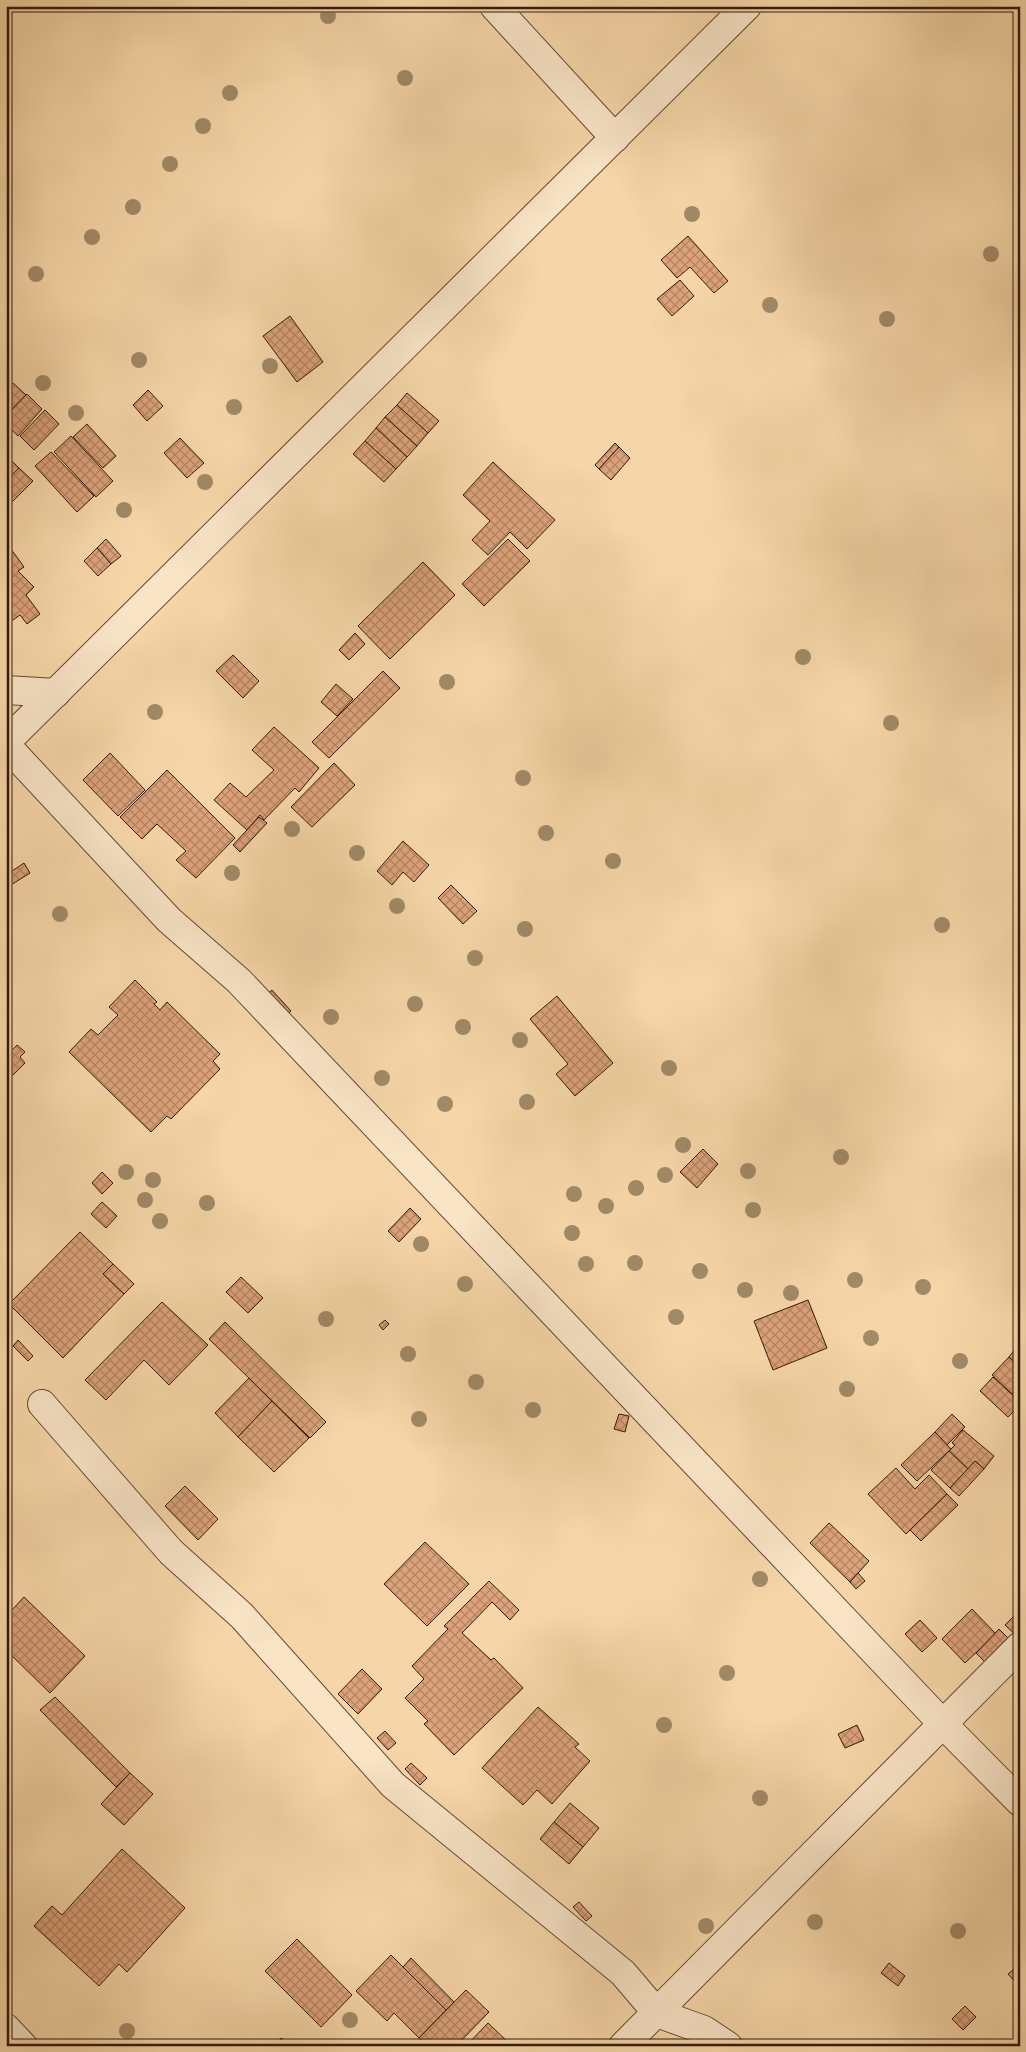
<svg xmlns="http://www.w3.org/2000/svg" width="1026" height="2052" font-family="Alegreya,serif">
<defs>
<pattern id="building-cross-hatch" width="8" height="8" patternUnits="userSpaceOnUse" patternTransform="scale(1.25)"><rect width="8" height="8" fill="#dca279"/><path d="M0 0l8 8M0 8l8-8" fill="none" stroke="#b38362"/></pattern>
</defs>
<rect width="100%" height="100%" fill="#f6d6a8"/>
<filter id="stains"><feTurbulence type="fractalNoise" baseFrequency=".004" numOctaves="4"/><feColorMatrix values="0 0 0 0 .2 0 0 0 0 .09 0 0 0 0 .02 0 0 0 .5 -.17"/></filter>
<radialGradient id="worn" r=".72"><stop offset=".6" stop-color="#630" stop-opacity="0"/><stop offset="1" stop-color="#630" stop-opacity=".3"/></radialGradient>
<g fill="url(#building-cross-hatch)" stroke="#321b0d">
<path d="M688 236 728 281 714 293 690 267 677 278 661 260Z"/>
<path d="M680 280 694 296 672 316 657 299Z"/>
<path d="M290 316 323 362 297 382 263 336Z"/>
<path d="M13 383 26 395 6 416V389Z"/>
<path d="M148 390 163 406 147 421 133 405Z"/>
<path d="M407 393 439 421 428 433 397 405Z"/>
<path d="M27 394 42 409 18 436 6 424V416Z"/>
<path d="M397 405 428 433 417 446 385 417Z"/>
<path d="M45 410 59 424 34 450 20 436Z"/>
<path d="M385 417 417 446 407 457 376 428Z"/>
<path d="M87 424 116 456 103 468 73 437Z"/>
<path d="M376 428 407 457 396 469 365 441Z"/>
<path d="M71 436 113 481 96 497 54 452Z"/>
<path d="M180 438 204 463 187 478 164 453Z"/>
<path d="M365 441 396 469 384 482 353 454Z"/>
<path d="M615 443 619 447 599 469 595 465Z"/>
<path d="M619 447 630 458 611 480 599 469Z"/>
<path d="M51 452 94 496 77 512 35 466Z"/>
<path d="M6 455 19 468 6 481Z"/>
<path d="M493 462 555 520 527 549 510 532 488 555 472 540 490 521 463 495Z"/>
<path d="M19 468 33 481 6 508V481Z"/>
<path d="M106 539 121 556 111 564 97 548Z"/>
<path d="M508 539 530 561 484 606 462 584Z"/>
<path d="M97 548 111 564 98 576 84 561Z"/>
<path d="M11 549 24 567 18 571 34 587 26 595 40 614 27 624 20 615 6 625V552Z"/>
<path d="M423 562 455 595 390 659 358 626Z"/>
<path d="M355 633 365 644 349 660 339 650Z"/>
<path d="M233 655 259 681 243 698 216 671Z"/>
<path d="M383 671 400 688 329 758 312 742Z"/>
<path d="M336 684 353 699 337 716 321 702Z"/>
<path d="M274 727 319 768 299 792 295 788 264 820 260 815 247 830 214 800 230 783 246 797 274 770 252 750Z"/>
<path d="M110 753 145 790 118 816 83 780Z"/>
<path d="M334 763 355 785 312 827 291 807Z"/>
<path d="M167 770 235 838 196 878 176 860 186 851 157 824 142 839 120 817Z"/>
<path d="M259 817 267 823 240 852 233 845Z"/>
<path d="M403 841 429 865 414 882 403 872 392 885 377 871Z"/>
<path d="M24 863 30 873 6 888V875Z"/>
<path d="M451 885 477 911 463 924 438 898Z"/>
<path d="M135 980 157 1002 154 1004 160 1010 167 1002 220 1054 213 1061 220 1069 171 1119 167 1116 151 1132 69 1052 91 1029 98 1035 118 1015 109 1007Z"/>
<path d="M272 990 291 1011 281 1020 262 999Z"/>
<path d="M557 996 613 1063 575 1096 556 1074 568 1064 530 1019Z"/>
<path d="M6 1044 12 1050 17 1045 25 1052 20 1057 25 1063 6 1082Z"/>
<path d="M703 1149 718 1164 697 1188 680 1172Z"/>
<path d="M102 1172 113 1183 102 1194 92 1183Z"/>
<path d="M102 1202 117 1216 106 1228 91 1214Z"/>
<path d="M410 1208 421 1219 399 1242 388 1231Z"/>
<path d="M80 1232 113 1264 103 1274 124 1294 63 1358 9 1304Z"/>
<path d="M113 1264 134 1284 124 1294 103 1274Z"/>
<path d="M241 1277 263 1298 248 1313 226 1292Z"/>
<path d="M808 1300 827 1348 773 1370 754 1321Z"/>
<path d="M162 1302 208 1345 169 1385 144 1360 106 1400 85 1380Z"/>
<path d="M385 1320 389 1324 383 1330 379 1325Z"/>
<path d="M225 1322 326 1422 310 1438 209 1339Z"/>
<path d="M18 1340 33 1356 28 1361 13 1346Z"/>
<path d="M1019 1345H1020V1368L1008 1358Z"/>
<path d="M1009 1357 1020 1367V1386L1012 1394 992 1375Z"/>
<path d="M993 1377 1020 1402V1405L1008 1417 980 1391Z"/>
<path d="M249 1378 272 1401 238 1437 215 1413Z"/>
<path d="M272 1401 309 1438 274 1472 238 1437Z"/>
<path d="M619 1414 629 1416 625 1432 614 1429Z"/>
<path d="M952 1414 965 1427 947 1445 935 1432Z"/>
<path d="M963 1430 994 1456 984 1469 975 1461 968 1469 949 1451 955 1445 952 1443Z"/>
<path d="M935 1432 951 1449 917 1481 901 1465Z"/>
<path d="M949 1451 968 1469 950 1488 931 1470Z"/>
<path d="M975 1461 984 1469 959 1496 950 1488Z"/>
<path d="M896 1468 915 1489 929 1475 947 1494 906 1534 868 1494Z"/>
<path d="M185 1486 218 1519 198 1540 165 1506Z"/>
<path d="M947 1494 958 1505 921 1541 910 1530Z"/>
<path d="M829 1523 869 1561 850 1582 810 1543Z"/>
<path d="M425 1542 469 1584 427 1626 384 1584Z"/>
<path d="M858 1573 865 1581 856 1589 850 1582Z"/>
<path d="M489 1581 519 1610 510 1620 492 1602 462 1633 491 1660 494 1658 523 1688 454 1755 424 1724 428 1721 405 1698 424 1679 412 1666 448 1629 444 1626Z"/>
<path d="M24 1597 85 1656 50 1693 6 1650V1607L11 1611Z"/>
<path d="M972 1609 996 1634 965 1663 942 1639Z"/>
<path d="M1020 1610V1637L1019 1638 1005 1625Z"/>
<path d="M920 1620 937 1638 922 1652 905 1634Z"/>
<path d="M999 1629 1012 1642 989 1666 976 1653Z"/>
<path d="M362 1669 382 1689 358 1714 338 1694Z"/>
<path d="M55 1697 130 1773 116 1787 40 1710Z"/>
<path d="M538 1707 579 1744 575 1747 590 1761 552 1804 537 1790 523 1805 482 1768Z"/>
<path d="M857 1725 864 1740 845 1748 838 1734Z"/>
<path d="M385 1731 396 1743 388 1750 377 1738Z"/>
<path d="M411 1763 427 1778 420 1785 405 1769Z"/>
<path d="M130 1773 153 1794 124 1825 101 1804Z"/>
<path d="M570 1803 599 1828 583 1847 554 1822Z"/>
<path d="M554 1822 583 1847 569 1864 540 1839Z"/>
<path d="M122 1849 185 1908 127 1972 119 1964 99 1986 34 1926 52 1906 62 1915Z"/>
<path d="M579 1902 592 1916 586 1921 573 1907Z"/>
<path d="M297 1939 352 1995 321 2027 265 1971Z"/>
<path d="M391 1955 446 2010 419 2038 394 2013 387 2021 356 1991Z"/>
<path d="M411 1958 454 2002 446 2010 403 1967Z"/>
<path d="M889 1963 905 1976 898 1986 881 1973Z"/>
<path d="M1020 1964V1982L1017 1984 1008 1974Z"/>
<path d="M466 1990 489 2012 456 2046H427L419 2038Z"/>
<path d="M965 2006 976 2017 963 2030 952 2019Z"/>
<path d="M488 2023 511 2045 466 2046Z"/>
<path d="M281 2038 290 2046H275Z"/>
</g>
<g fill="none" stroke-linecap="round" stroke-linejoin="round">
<g stroke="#634a34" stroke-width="30">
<g id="minor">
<path d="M494 6 615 138"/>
<path d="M6 690 56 693"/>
<path d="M6 742 747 6"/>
<path d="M6 745 169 920 239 981 942 1723 1020 1802"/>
<path d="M42 1404 171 1552 242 1616 393 1785 623 1973 657 2013 704 2030 728 2046"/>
<path d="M6 2028 23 2046"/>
<path d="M623 2046 1020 1646"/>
</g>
</g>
<use href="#minor" stroke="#f9e4c6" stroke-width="28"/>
</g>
<g fill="#a18a67">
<circle cx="328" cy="16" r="8"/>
<circle cx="405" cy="78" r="8"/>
<circle cx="230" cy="93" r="8"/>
<circle cx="203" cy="126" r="8"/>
<circle cx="170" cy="164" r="8"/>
<circle cx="133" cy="207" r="8"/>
<circle cx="692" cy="214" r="8"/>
<circle cx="92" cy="237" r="8"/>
<circle cx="991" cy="254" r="8"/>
<circle cx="36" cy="274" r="8"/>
<circle cx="770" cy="305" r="8"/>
<circle cx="887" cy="319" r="8"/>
<circle cx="139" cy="360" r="8"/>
<circle cx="270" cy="366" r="8"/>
<circle cx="43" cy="383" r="8"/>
<circle cx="234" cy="407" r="8"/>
<circle cx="76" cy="413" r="8"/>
<circle cx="205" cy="482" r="8"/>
<circle cx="124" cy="510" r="8"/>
<circle cx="803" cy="657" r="8"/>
<circle cx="447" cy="682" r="8"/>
<circle cx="155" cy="712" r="8"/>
<circle cx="891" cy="723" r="8"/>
<circle cx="523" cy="778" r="8"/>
<circle cx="292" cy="829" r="8"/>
<circle cx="546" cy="833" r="8"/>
<circle cx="357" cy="853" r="8"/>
<circle cx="613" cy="861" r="8"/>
<circle cx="232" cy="873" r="8"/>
<circle cx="397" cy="906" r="8"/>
<circle cx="60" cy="914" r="8"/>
<circle cx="942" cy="925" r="8"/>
<circle cx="525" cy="929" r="8"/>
<circle cx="475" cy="958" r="8"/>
<circle cx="415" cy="1004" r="8"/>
<circle cx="331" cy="1017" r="8"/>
<circle cx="463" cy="1027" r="8"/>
<circle cx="520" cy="1040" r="8"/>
<circle cx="669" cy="1068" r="8"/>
<circle cx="382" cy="1078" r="8"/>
<circle cx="527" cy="1102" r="8"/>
<circle cx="445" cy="1104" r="8"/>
<circle cx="683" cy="1145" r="8"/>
<circle cx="841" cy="1157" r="8"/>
<circle cx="748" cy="1171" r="8"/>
<circle cx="126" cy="1172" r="8"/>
<circle cx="665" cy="1175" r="8"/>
<circle cx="153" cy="1180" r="8"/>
<circle cx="636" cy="1188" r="8"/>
<circle cx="574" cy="1194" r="8"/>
<circle cx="145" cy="1200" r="8"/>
<circle cx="207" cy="1203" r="8"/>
<circle cx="606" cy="1206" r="8"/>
<circle cx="753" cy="1210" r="8"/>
<circle cx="160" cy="1221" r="8"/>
<circle cx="572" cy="1233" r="8"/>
<circle cx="421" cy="1244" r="8"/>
<circle cx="635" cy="1263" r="8"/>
<circle cx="586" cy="1264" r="8"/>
<circle cx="700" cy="1271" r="8"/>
<circle cx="855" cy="1280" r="8"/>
<circle cx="465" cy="1284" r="8"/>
<circle cx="923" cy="1287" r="8"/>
<circle cx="745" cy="1290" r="8"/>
<circle cx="791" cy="1293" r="8"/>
<circle cx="676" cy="1317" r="8"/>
<circle cx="326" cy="1319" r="8"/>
<circle cx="871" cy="1338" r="8"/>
<circle cx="408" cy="1354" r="8"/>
<circle cx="960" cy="1361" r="8"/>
<circle cx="476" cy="1382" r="8"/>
<circle cx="847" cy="1389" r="8"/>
<circle cx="533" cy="1410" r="8"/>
<circle cx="419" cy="1419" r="8"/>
<circle cx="760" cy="1579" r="8"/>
<circle cx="727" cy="1673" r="8"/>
<circle cx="664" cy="1725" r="8"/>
<circle cx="760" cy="1798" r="8"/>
<circle cx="815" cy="1922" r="8"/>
<circle cx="706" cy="1926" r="8"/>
<circle cx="958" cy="1931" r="8"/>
<circle cx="350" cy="2020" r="8"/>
<circle cx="127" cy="2031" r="8"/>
</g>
<rect width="1026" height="2052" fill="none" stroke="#f6d6a8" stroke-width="25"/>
<rect x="8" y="8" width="1011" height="2037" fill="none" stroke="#321b0d" stroke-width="2.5"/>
<rect x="12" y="12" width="1001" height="2027" fill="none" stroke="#321b0d"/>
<rect width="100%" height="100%" filter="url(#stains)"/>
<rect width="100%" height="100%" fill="url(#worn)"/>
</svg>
